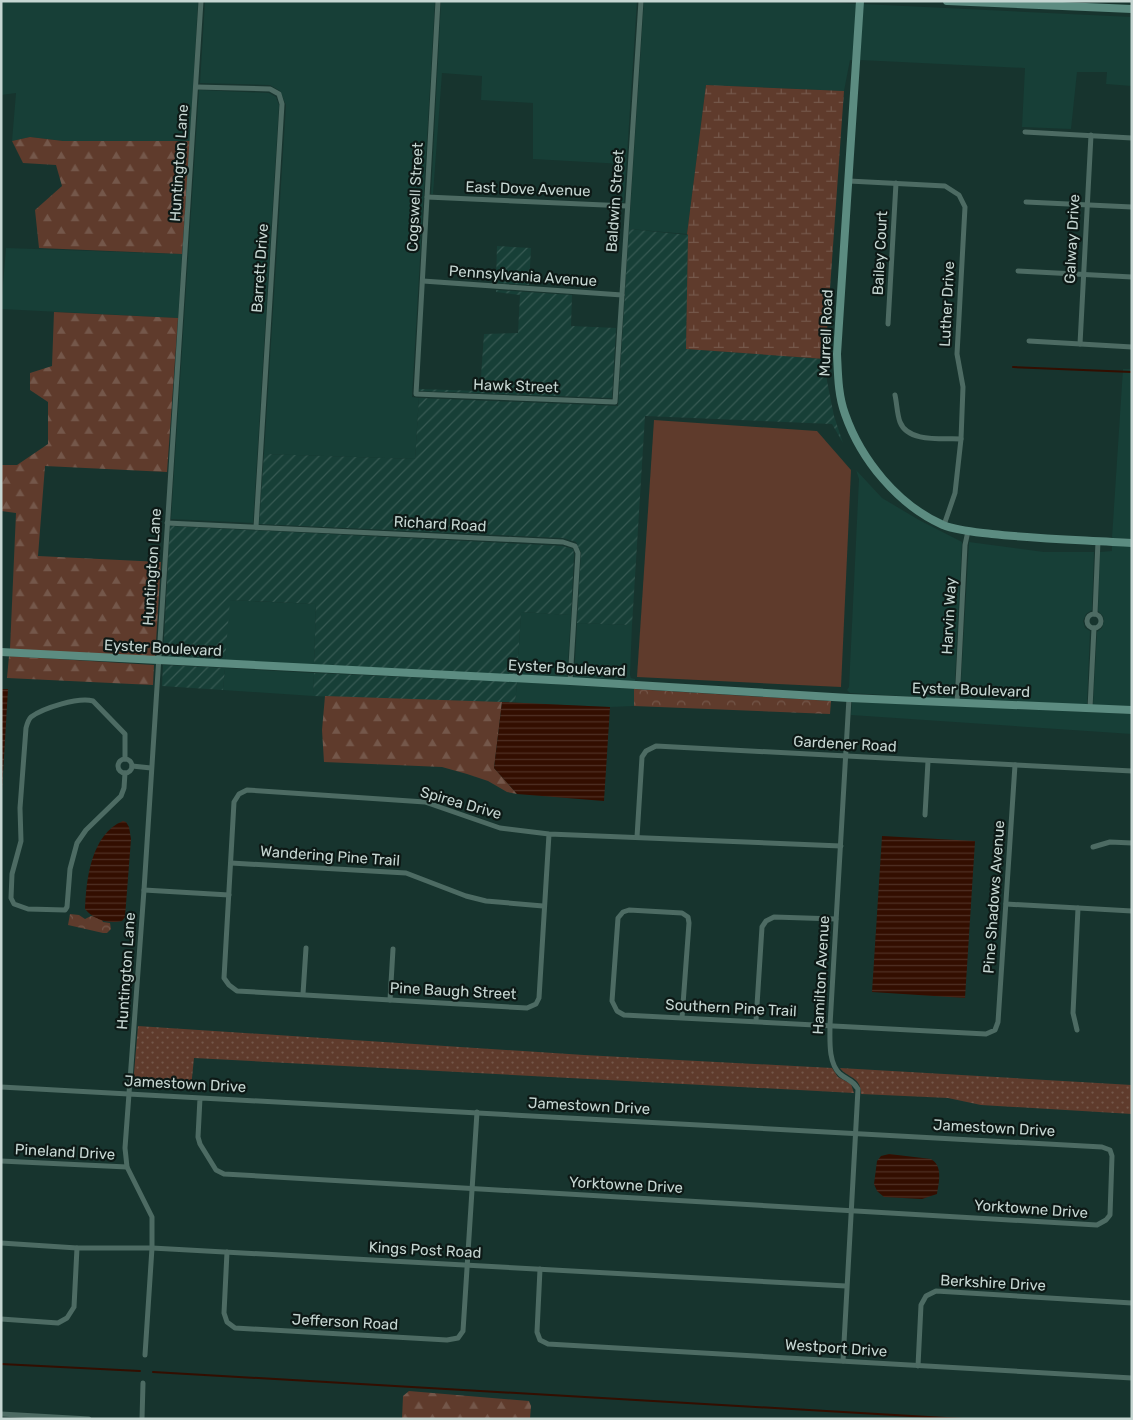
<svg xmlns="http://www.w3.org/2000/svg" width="1133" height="1420" font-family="Rubik,sans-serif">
<defs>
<pattern id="industrial-furrows" width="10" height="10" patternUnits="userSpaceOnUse" patternTransform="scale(1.25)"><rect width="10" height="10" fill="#173f37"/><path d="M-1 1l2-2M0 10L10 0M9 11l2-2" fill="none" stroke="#375a53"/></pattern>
<pattern id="grass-dots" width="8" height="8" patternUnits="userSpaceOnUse" patternTransform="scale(1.25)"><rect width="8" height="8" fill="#5f3b2c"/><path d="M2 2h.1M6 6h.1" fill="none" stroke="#74574a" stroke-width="1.8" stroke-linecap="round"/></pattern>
<pattern id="forest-firs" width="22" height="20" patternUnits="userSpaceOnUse" patternTransform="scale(1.25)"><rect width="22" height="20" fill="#5f3b2c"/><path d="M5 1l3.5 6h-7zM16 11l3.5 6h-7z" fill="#74574a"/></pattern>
<pattern id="wetland-marsh" width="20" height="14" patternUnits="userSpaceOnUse" patternTransform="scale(1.25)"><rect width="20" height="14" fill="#5f3b2c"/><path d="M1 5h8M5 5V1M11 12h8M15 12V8" fill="none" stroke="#74574a"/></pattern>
<pattern id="park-crowns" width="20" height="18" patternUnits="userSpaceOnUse" patternTransform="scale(1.25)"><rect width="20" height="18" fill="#5f3b2c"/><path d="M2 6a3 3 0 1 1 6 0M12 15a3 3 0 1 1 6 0" fill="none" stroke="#74574a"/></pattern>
<pattern id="water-rules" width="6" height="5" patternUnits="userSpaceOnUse" patternTransform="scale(1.25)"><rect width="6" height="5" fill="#330e00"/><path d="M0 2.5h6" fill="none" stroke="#4f3024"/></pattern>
</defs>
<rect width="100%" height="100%" fill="#17342e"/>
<g fill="#173f37">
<path d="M1 1H198L190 141H63L30 137 12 141 16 93 1 95Z"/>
<path d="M205 1H435L412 397 419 398 415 459 264 454 286 105 280 91 270 85 200 83Z"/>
<path d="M441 1H637L624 202H622L623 164 533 159V103L481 100 482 76 442 73 433 194H431Z"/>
<path d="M644 1H810L857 4 853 60H850L844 91 706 85 687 234 629 229Z"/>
<path d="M863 4 1132 17V86L1106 84 1107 72H1077L1071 129 1022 127 1025 68 860 60Z"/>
<path d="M199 90 269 93 276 97 279 105 253 523 171 519Z"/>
<path d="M6 248 182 254 178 318 1 309Z"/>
<path d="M1123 369H1132V539L1112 538Z"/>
<path d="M856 470 882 498 919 520 962 542 954 699 850 693 847 690 849 687 859 479Z"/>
<path d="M969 542 1044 552H1094L1092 610 1086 614 1083 621 1085 628 1090 631 1087 705 960 699Z"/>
<path d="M1112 545 1132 546V706L1093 705 1097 632 1102 628 1104 621 1103 616 1098 611 1100 552 1112 551Z"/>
<path d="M229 600 316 604 314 665 225 661Z"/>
<path d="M521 612 571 615 567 677 517 675Z"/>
<path d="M577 623 632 625 630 675 631 678 635 679V682L574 678Z"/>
<path d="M225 668 314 673 313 696 223 690Z"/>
<path d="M517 682 634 689V706L610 707 515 703Z"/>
<path d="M852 702 1132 714V734L851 715Z"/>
</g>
<g fill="url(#industrial-furrows)">
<path d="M629 229 688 235 686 349 825 359 827 381 834 416 843 443 832 424 645 416 632 625 577 623 581 552 576 542 563 538 259 524 264 454 415 459 419 398 618 406Z"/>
<path d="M497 246 531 248 529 285 496 283Z"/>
<path d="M496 290 572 295 571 326 616 328 612 398 419 391V389L480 391 484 334 518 333 520 295 496 292Z"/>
<path d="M170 526 563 546 573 549 574 554 571 615 521 612 517 675 314 665 316 604 230 600 225 661 163 658Z"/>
<path d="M163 665 225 668 223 690 162 686Z"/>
<path d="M314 673 517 682 515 703 313 696Z"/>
</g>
<g fill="url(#grass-dots)">
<path d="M138 1026 584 1055 832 1068 838 1077 851 1084 854 1093 194 1058 191 1088 133 1085Z"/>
<path d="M840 1068 1132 1085V1114L981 1105 948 1098 861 1094C861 1076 847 1078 840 1068Z"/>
</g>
<g fill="url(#forest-firs)">
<path d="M30 137 63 141H190L182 254 39 248 35 210 62 186 56 165 23 163 12 141Z"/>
<path d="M54 312 178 318 167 472 45 466 38 556 161 562 155 658 10 649 16 513 1 511V465H17L48 444V402L30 390V373L52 366Z"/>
<path d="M9 656 154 665 153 685 7 678Z"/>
<path d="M325 696 502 702 494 768 517 794 507 792 488 781 467 774 442 767 324 762 322 730Z"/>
<path d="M409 1391 529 1401 531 1406 530 1419H402L403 1396Z"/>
</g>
<path fill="url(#wetland-marsh)" d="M706 85 844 91 825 359 686 349 688 235 687 234Z"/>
<g fill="url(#park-crowns)">
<path d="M634 689 831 701 830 714 634 706Z"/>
<path d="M70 914 79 915 85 919 91 916 101 918 103 922 110 923 111 929 107 933H103L68 925Z"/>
</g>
<path fill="#5f3b2c" d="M654 420 817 431 851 470 841 687 637 677Z"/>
<g fill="url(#water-rules)">
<path d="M1 689H8L1 808Z"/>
<path d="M502 702 610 707 604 801 517 794 494 768Z"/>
<path d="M123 821 126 822 129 827 131 839 125 917 122 921C109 924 94 920 85 909 86 880 91 834 123 821Z"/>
<path d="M882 836 975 841 965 998 872 992Z"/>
<path d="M889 1154 931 1159C943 1166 939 1182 937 1194L922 1199 884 1197 877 1191 874 1184 877 1161 881 1156Z"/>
</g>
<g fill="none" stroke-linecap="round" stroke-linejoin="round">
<g stroke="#330e00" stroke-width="2">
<path d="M1013 367 1132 372"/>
<path d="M1 1364 140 1371"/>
<path d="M153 1372 963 1419"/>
</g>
<g stroke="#4d6b63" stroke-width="5">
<path d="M438 1 416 394 615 402 641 1"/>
<path d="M196 87 270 89 279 94 282 104 256 527"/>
<path d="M1025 132 1132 138"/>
<path d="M849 181 945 186 959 195 965 207 957 354 963 387 961 439 955 493 944 525"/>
<path d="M427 197 627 206"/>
<path d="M1026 202 1132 207"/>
<path d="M1018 271 1132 277"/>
<path d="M423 281 622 295"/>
<path d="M888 324 896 183"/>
<path d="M1029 341 1132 347"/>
<path d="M1080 344 1091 135"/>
<path d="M895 395C897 404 897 414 900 422 908 443 943 438 961 439"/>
<path d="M167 523 563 542 575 546 578 553 570 681"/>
<circle cx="1094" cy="621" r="7"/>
<path d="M1095 614 1098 541"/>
<path d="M957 703 965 545 968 531"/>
<path d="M1090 708 1094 628"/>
<circle cx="125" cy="766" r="7"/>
<path d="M132 766 151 768"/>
<path d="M125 773 124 788 121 796 86 830 77 843 70 869 67 907 65 910 28 909 14 904 11 898 12 874 21 841 20 808 26 728C27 724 28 720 31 717 43 708 78 697 93 701L125 734V759"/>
<path d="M925 815 928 761"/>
<path d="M549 834 539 998 536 1004 527 1008 237 991 229 985 224 978 234 802 239 794 247 790 425 802 500 828 549 834 841 846"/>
<path d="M637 837 642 757 646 751 656 746 1132 771"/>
<path d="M1093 847 1110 842 1132 843"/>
<path d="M231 863 406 873 466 896 486 901 543 906"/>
<path d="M144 890 229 895"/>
<path d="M1006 904 1132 911"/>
<path d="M303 994 306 948"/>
<path d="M390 1000 393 949"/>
<path d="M682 1018 689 923 688 917 682 913 629 910 623 912 618 918 612 1001 617 1011 624 1015C745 1022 866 1027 986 1034L995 1030 998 1022 1015 765"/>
<path d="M756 1021 762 927 766 921 774 917 836 919"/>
<path d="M1077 1030 1073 1013 1078 908"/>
<path d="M1 1087C368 1106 735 1126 1102 1147L1110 1150 1112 1156 1110 1215 1106 1220 1097 1225 224 1174 216 1170 200 1144 198 1137 200 1098"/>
<path d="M1 1161 127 1167"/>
<path d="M1 1243 77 1248H152L846 1286"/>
<path d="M227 1252 224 1313 227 1322 235 1328 447 1340 458 1338 463 1331 477 1112"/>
<path d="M540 1269 537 1332 540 1340 548 1344 1132 1378"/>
<path d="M1 1319 58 1323 67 1318 74 1307 77 1248"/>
<path d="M145 1355 152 1248V1217L127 1167 125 1148 144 890 201 1"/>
<path d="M843 1361 858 1089C852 1079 848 1081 840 1074 828 1063 830 1040 830 1025L849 698"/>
<path d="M918 1366 921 1305 926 1296 936 1291 1132 1303"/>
<path d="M1 1414 89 1419"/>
<path d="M142 1419 143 1383"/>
</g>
<g stroke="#5c8c81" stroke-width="8">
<path d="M860 1 837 354C838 374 838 395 845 414 861 460 898 505 943 525 958 531 976 532 992 534 1038 539 1085 540 1132 543"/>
<path d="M947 1 1132 9"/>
<path d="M1 652 570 681 849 698 1132 710"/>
</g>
</g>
<g text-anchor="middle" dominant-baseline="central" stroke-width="4.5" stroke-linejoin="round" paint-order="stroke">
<g font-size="15" fill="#c6d6d2" stroke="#0d1916">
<text transform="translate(179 163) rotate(-86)">Huntington Lane</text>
<text transform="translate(528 189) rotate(2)">East Dove Avenue</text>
<text transform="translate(415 197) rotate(-87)">Cogswell Street</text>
<text transform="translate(615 201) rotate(-86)">Baldwin Street</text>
<text transform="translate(1072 239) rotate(-87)">Galway Drive</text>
<text transform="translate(880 253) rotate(-87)">Bailey Court</text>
<text transform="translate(260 268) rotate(-86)">Barrett Drive</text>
<text transform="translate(523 276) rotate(4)">Pennsylvania Avenue</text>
<text transform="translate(947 304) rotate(-87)">Luther Drive</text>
<text transform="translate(826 333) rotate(-88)">Murrell Road</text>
<text transform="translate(516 386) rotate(2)">Hawk Street</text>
<text transform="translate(440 524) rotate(3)">Richard Road</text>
<text transform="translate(152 567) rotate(-86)">Huntington Lane</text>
<text transform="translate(949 616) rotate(-87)">Harvin Way</text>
<text transform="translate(163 648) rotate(3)">Eyster Boulevard</text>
<text transform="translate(567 668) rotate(3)">Eyster Boulevard</text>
<text transform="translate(971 690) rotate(2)">Eyster Boulevard</text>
<text transform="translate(845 744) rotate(3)">Gardener Road</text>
<text transform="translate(461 803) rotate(16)">Spirea Drive</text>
<text transform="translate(330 856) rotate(4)">Wandering Pine Trail</text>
<text transform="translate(994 897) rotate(-86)">Pine Shadows Avenue</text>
<text transform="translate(126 971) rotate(-86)">Huntington Lane</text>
<text transform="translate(821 975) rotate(-87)">Hamilton Avenue</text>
<text transform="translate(453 991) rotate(3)">Pine Baugh Street</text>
<text transform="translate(731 1008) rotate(3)">Southern Pine Trail</text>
<text transform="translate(185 1084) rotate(3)">Jamestown Drive</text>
<text transform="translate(589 1106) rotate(3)">Jamestown Drive</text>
<text transform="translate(994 1128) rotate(3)">Jamestown Drive</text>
<text transform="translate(65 1152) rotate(3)">Pineland Drive</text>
<text transform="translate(626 1185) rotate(3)">Yorktowne Drive</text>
<text transform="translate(1031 1209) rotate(4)">Yorktowne Drive</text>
<text transform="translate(425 1250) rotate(3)">Kings Post Road</text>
<text transform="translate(993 1283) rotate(3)">Berkshire Drive</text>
<text transform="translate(345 1322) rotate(3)">Jefferson Road</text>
<text transform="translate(836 1348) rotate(4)">Westport Drive</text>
</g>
</g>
<rect width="1133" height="1420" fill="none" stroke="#c6d6d2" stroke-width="5"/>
</svg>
